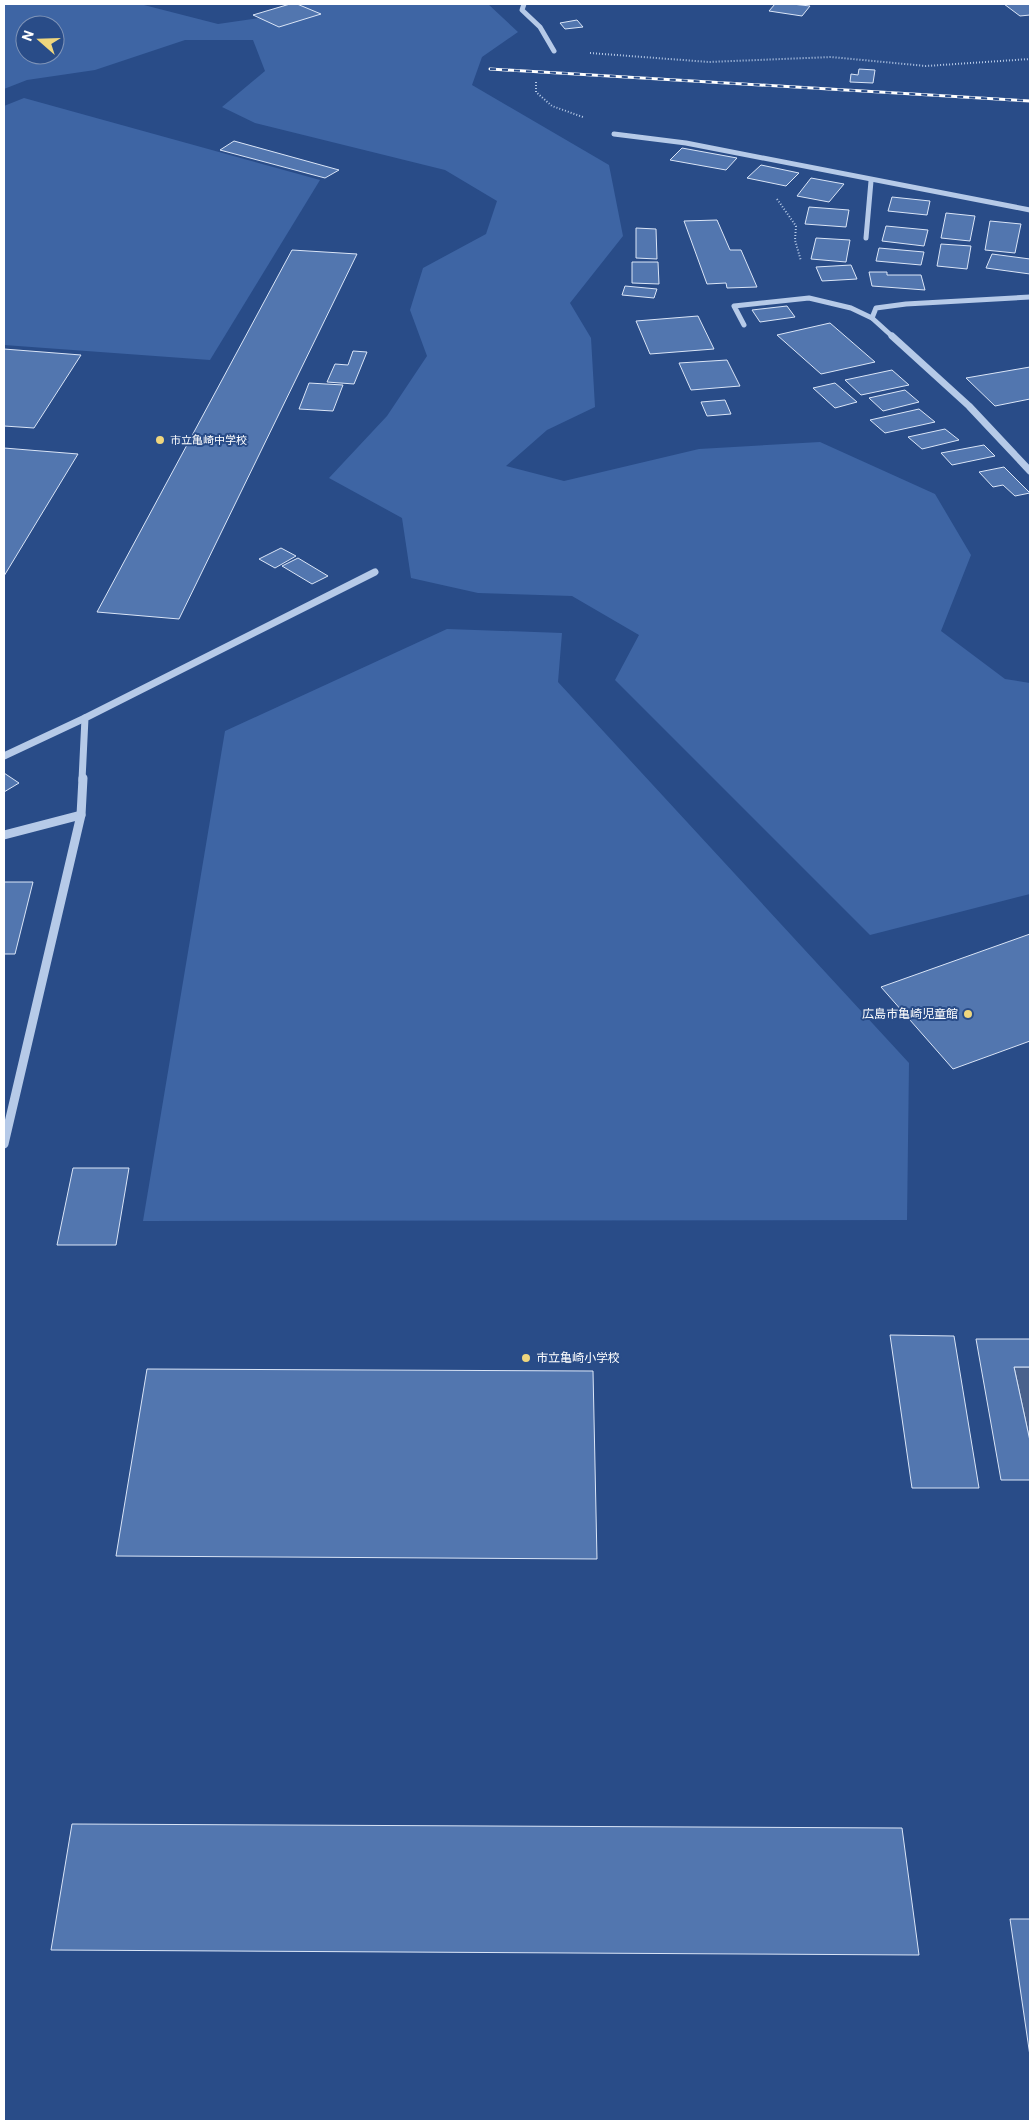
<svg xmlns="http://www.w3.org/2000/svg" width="1034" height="2125" font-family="Roboto,'Noto Sans JP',sans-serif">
<rect width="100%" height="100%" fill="#294c88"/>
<g fill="#3e65a4" fill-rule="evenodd">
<path d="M4 4H140L218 24 281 15 299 4H488L518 32 482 57 472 85 609 165 623 236 570 303 591 338 595 407 547 430 506 466 564 481 699 449 820 442 935 494 971 555 941 631 1005 679 1030 683V894L870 935 615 680 639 635 572 596 478 593 411 578 402 518 329 478 387 416 427 356 410 310 423 268 486 234 497 201 445 170 255 123 222 107 265 71 253 40H185L95 70 27 80 4 89ZM25 25H55V55H25Z"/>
<path d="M24 98 320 180 210 360 4 345V106Z"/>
<path d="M447 629 562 633 558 682 909 1063 907 1220 143 1221 225 731Z"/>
</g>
<path fill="#49618c" stroke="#abc4e8" d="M1014 1367H1030V1441Z"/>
<g fill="#5276af" stroke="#dae5f7">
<path d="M290 4H297L321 14 279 27 253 15Z"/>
<path d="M775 4H792L810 6 802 16 769 11Z"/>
<path d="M1004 4H1030V15L1020 16Z"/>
<path d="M577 20 583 27 565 29 560 23Z"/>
<path d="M859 69 875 70 873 83 850 82 851 74 858 75Z"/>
<path d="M234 141 339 170 325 178 220 150Z"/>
<path d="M682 148 737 158 726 170 670 160Z"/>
<path d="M761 165 799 173 786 186 747 178Z"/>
<path d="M811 178 844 184 829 202 797 196Z"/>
<path d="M892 197 930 201 927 215 888 211Z"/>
<path d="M809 207 849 210 846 227 805 224Z"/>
<path d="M946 213 975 216 970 241 941 238Z"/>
<path d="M717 220 730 250H741L757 287 727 288 726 283 707 284 684 221Z"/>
<path d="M990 221 1021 224 1015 253 985 250Z"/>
<path d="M886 226 928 230 924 246 882 241Z"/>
<path d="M636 228 656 229 657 259 636 258Z"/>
<path d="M816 238 850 240 846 262 811 259Z"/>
<path d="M941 244 971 246 967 269 937 266Z"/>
<path d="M879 248 924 252 921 265 876 261Z"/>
<path d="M292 250 357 254 179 619 97 612Z"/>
<path d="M992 254 1030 259V274L986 268Z"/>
<path d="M632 262H658L659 284 632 283Z"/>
<path d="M851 265 857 279 822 281 816 267Z"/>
<path d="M869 272H887V275H921L925 290 872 286Z"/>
<path d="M625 286 657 289 654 298 622 295Z"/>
<path d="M787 306 795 317 760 322 752 310Z"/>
<path d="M698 316 714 349 650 354 636 321Z"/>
<path d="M830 323 875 362 821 374 777 335Z"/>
<path d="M4 349 81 355 34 428 4 426Z"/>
<path d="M353 351 367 352 354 384 327 382 335 364 348 365Z"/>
<path d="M727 360 740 386 691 390 679 363Z"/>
<path d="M1030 367V399L995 406 966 378Z"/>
<path d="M892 370 909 385 861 395 845 380Z"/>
<path d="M309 383 343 385 333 411 299 409Z"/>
<path d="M835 383 857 402 835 408 813 388Z"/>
<path d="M905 390 919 402 883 411 869 398Z"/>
<path d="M725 400 731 414 707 416 701 402Z"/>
<path d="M919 409 935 422 885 433 870 420Z"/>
<path d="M945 429 959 440 922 449 908 437Z"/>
<path d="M984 445 995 456 952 465 941 453Z"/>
<path d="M4 448 78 454 4 576Z"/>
<path d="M1004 467 1030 493 1015 496 1003 485 993 487 979 472Z"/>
<path d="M281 548 296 556 275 568 259 559Z"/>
<path d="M298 558 328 576 312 584 282 566Z"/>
<path d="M4 773 19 783 4 792Z"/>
<path d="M4 882H33L15 954H4Z"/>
<path d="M1030 934V1041L953 1069 881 987Z"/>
<path d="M73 1168H129L116 1245H57Z"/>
<path d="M890 1335 954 1336 979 1488H912Z"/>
<path d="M976 1339H1030V1367H1014L1030 1441V1480H1001Z"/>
<path d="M147 1369 593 1371 597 1559 116 1556Z"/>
<path d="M72 1824 902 1828 919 1955 51 1950Z"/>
<path d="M1010 1919H1030V2056Z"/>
</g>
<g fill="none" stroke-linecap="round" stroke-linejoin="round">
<g stroke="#b6cae8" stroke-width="2" stroke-dasharray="1 2" stroke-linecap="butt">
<path d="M590 53 709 62 831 57 926 66 1030 59"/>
<path d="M536 82V92L552 106 583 117"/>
<path d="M777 199 796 226 795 240 801 261"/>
</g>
<g stroke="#b6cae8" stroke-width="5">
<path d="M524 4 522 10 540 27 554 51"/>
<path d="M614 134 686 143 1030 210"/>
<path d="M866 238 871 181"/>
<path d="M744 325 734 306 809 298 851 308 872 318"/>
<path d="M893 337 872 318 876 308 906 304 1030 297"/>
</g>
<g stroke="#b6cae8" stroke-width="7">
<path d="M892 336 969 406 1030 471"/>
<path d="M4 756 85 718"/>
<path d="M82 780 85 718 375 572"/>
</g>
<g stroke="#b6cae8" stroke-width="9">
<path d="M4 835 81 815"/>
<path d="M4 1144 81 815 83 778"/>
</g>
<g stroke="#fff" stroke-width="3">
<path id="rail" d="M490 69 1030 101"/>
</g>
<use href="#rail" stroke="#294c88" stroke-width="2" stroke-dasharray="6" stroke-linecap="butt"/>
</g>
<g fill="#efd67d" stroke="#294c88" stroke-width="2">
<circle cx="160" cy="440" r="5"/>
<circle cx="968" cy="1014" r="5"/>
<circle cx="526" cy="1358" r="5"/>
</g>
<g text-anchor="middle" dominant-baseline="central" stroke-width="4" stroke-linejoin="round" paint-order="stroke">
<g font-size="11" fill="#fff" stroke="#294c88" text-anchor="start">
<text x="170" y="440">市立亀崎中学校</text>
</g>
<g font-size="12" fill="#fff" stroke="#294c88" text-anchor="end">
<text x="958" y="1014">広島市亀崎児童館</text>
<text x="536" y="1358" text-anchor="start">市立亀崎小学校</text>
</g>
</g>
<rect width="1034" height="2125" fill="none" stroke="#ffffff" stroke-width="10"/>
<g transform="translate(40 40) rotate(290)"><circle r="24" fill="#294c88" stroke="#7f94b8"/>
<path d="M0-4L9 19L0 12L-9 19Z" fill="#efd67d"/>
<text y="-8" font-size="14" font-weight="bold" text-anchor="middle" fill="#ffffff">N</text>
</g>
</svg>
